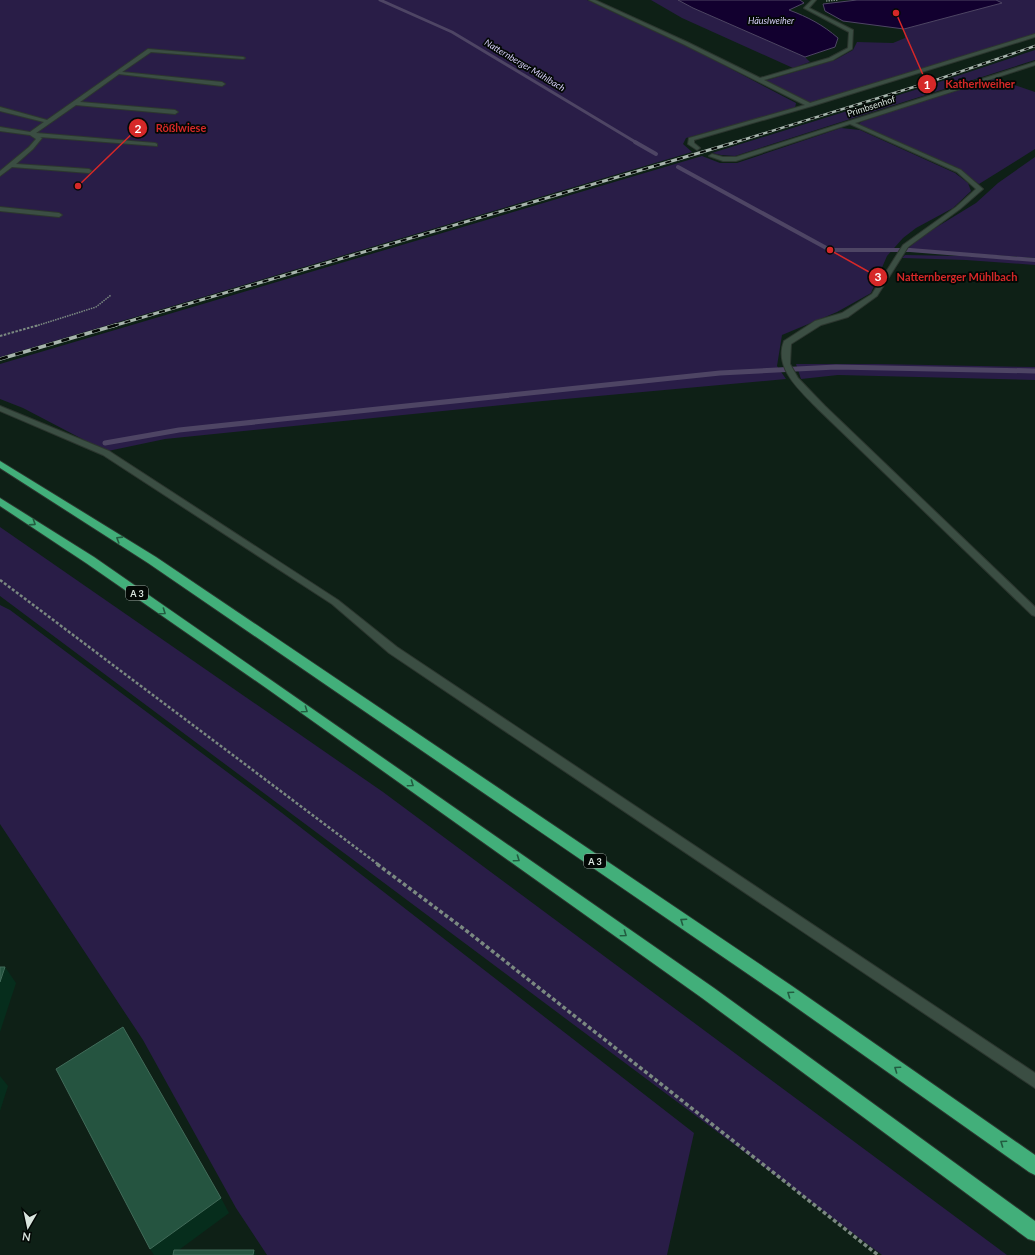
<svg xmlns="http://www.w3.org/2000/svg" width="1035" height="1255" font-family="Lato,sans-serif">
<rect width="100%" height="100%" fill="#0e2016"/>
<g fill="#291d47">
<path d="M0 0H587L697 51 796 103 795 108 686 138 683 144 692 152 0 357Z"/>
<path d="M651 0H678L693 8 805 57 810 62 793 68 682 18Z"/>
<path d="M996 0H1035V35L810 105 764 81 835 60 853 50 857 42 893 43 905 38 904 29 1001 3Z"/>
<path d="M1035 50V60L735 156 721 155 712 153 918 89Z"/>
<path d="M991 77 1035 92V149L979 184 956 167 864 128 859 124 861 122Z"/>
<path d="M841 128 860 130 955 173 968 183 971 191 953 208 916 228 903 238 887 256 871 293 837 312 782 335 777 366 786 379 543 401 165 439 108 451 88 442 23 408 0 399V364L702 156 720 163H737Z"/>
<path d="M1035 157V258L907 249 927 233 976 203 998 183Z"/>
<path d="M905 255 962 256 1035 261V265L966 260 902 258Z"/>
<path d="M796 364H879L1035 367V380L838 375 801 379Z"/>
<path d="M0 527 383 792 1007 1255H882L0 596Z"/>
<path d="M0 605 10 610 282 813 694 1133 667 1255H267L236 1208 143 1040 0 824Z"/>
</g>
<g fill="#12002f" stroke="#4e4564">
<path d="M678 0H800L804 3 789 10C808 17 823 25 838 38L835 47 805 57 693 8Z"/>
<path d="M857 0H996L1002 3 904 29 843 21 825 11 823 4Z"/>
</g>
<g fill="none" stroke-linecap="round" stroke-linejoin="round">
<path stroke="#4e4564" stroke-width="3" d="M380 0 452 32 637 143"/>
<g stroke="#4e4564" stroke-width="4">
<path d="M635 142 656 154"/>
<path d="M678 167 830 250H910L1035 260"/>
</g>
<path stroke="#4e4564" stroke-width="5" d="M105 443 179 430 720 373 836 367 1035 371"/>
<g stroke="#2c362f" stroke-width="2">
<g id="lane">
<path d="M589 0H595L687 42 760 78 829 58 848 48 849 32 804 8 812 0H816L809 8 853 30 852 49 833 60 764 80 810 103 1035 34V37L812 106 694 140V143L700 148 697 150 688 144 689 138 805 105 683 44Z"/>
<path d="M148 49 243 57 245 58 243 59 151 52 122 72 222 82 225 84 222 86 119 74 80 102 175 110 178 112 175 114 76 105 36 133 155 143 157 144V146L40 137 42 138 33 149 16 164 89 169 92 171 89 173 12 167 0 176V171L29 147 36 139 30 135 0 131V127L30 132 44 122 0 111V107L47 120Z"/>
<path d="M1035 62V65L855 123 961 170 983 189 960 209 908 247 877 296 848 317 821 325 791 344 790 364 798 378 825 406 1035 607V616L1032 615 819 410C802 392 773 369 784 341L815 321 842 313 872 294 903 245 956 207 976 189 957 172 850 124 736 161H723L709 156 712 154 723 157H736Z"/>
<path d="M0 207 59 213 62 215 59 217 0 211Z"/>
<path d="M0 406 109 451 338 600 397 647 1035 1073V1088L389 653 332 604 103 455 0 411Z"/>
</g>
</g>
<g stroke="#2c362f" stroke-width="2">
<g id="highway">
<path d="M0 461 156 557 792 986 1035 1155V1175L1029 1172 780 996 148 563 0 468Z"/>
<path d="M0 498 94 557 714 988 1035 1221V1241L1028 1239 702 998 269 690 86 563 0 506Z"/>
</g>
</g>
<g stroke="#7b8981" stroke-width="1.5" stroke-dasharray="1.5 1" stroke-linecap="butt">
<path d="M826 1 838 0"/>
<path d="M36 326 96 307 111 295"/>
</g>
<path stroke="#7b8981" stroke-width="2" stroke-dasharray="2.5 1.5" stroke-linecap="butt" d="M0 336 39 325"/>
<path stroke="#7b8981" stroke-width="2.5" stroke-dasharray="3 2" stroke-linecap="butt" d="M0 580 379 865"/>
<path stroke="#7b8981" stroke-width="3.5" stroke-dasharray="4 2.5" stroke-linecap="butt" d="M377 864 468 932 878 1255"/>
<use href="#lane" fill="#3b4e43" fill-rule="evenodd"/>
<use href="#highway" fill="#42af7a" fill-rule="evenodd"/>
<g stroke="#a7b4ad" stroke-width="2.5">
<path id="rail-far2" d="M733 143 933 81 1035 46"/>
</g>
<g stroke="#a7b4ad" stroke-width="3">
<path id="rail-far1" d="M113 326 736 142"/>
</g>
<g stroke="#a7b4ad" stroke-width="3.5">
<path id="rail" d="M0 359 116 325"/>
</g>
<use href="#rail-far2" stroke="#030805" stroke-width="1.5" stroke-dasharray="4.5" stroke-linecap="butt"/>
<use href="#rail-far1" stroke="#030805" stroke-width="2" stroke-dasharray="6" stroke-linecap="butt"/>
<use href="#rail" stroke="#030805" stroke-width="2.5" stroke-dasharray="8" stroke-linecap="butt"/>
</g>
<g fill="#062d1c">
<path d="M5 967 16 983 0 1032V982Z"/>
<path d="M0 1076 8 1086 0 1111Z"/>
<path d="M221 1198 229 1213 172 1255H154L150 1249Z"/>
<path d="M254 1250 256 1255H253Z"/>
</g>
<g fill="#255440" stroke="#416b59">
<path d="M0 967H5L0 982Z"/>
<path d="M123 1027 221 1198 150 1249 56 1069Z"/>
<path d="M174 1250H254L253 1255H173Z"/>
</g>
<defs><path id="oneway-chevron" d="M-2-3.5L2.5 0L-2 3.5" fill="none" stroke-width="1.6" stroke-linecap="round" stroke-linejoin="round"/></defs>
<g stroke="#225c40">
<use href="#oneway-chevron" transform="translate(33 523) rotate(33)"/>
<use href="#oneway-chevron" transform="translate(119 539) rotate(-148)"/>
<use href="#oneway-chevron" transform="translate(163 612) rotate(35)"/>
<use href="#oneway-chevron" transform="translate(305 710) rotate(35)"/>
<use href="#oneway-chevron" transform="translate(411 784) rotate(35)"/>
<use href="#oneway-chevron" transform="translate(517 859) rotate(35)"/>
<use href="#oneway-chevron" transform="translate(683 921) rotate(-146)"/>
<use href="#oneway-chevron" transform="translate(624 934) rotate(35)"/>
<use href="#oneway-chevron" transform="translate(790 994) rotate(-145)"/>
<use href="#oneway-chevron" transform="translate(897 1069) rotate(-145)"/>
<use href="#oneway-chevron" transform="translate(1003 1143) rotate(-145)"/>
</g>
<g text-anchor="middle" dominant-baseline="central" stroke-width="3.5" stroke-linejoin="round" paint-order="stroke">
<g font-size="9" font-style="italic" fill="#d6cef8" stroke="#030805">
<text x="771" y="20">Häuslweiher</text>
<text transform="translate(525 65) rotate(31)">Natternberger Mühlbach</text>
</g>
<g font-size="9" fill="#dae6df" stroke="#030805">
<text transform="translate(871 106) rotate(-18)">Primbsenhof</text>
</g>
<g fill="#030805" stroke="#9aa39e" stroke-width="1">
<rect x="126" y="586" width="22" height="14" rx="3"/>
<rect x="584" y="854" width="22" height="14" rx="3"/>
</g>
<g font-size="9" font-weight="bold" fill="#dae6df">
<text x="137" y="593">A 3</text>
<text x="595" y="861">A 3</text>
</g>
</g>
<path fill="none" stroke="#d62828" stroke-width="1.5" d="M896 13L927 84M78 186L138 128M830 250L878 277"/>
<g fill="#d62828" stroke="#030805" stroke-width="1.5">
<circle cx="896" cy="13" r="4"/>
<circle cx="78" cy="186" r="4"/>
<circle cx="830" cy="250" r="4"/>
<circle cx="927" cy="84" r="10"/>
<circle cx="138" cy="128" r="10"/>
<circle cx="878" cy="277" r="10"/>
</g>
<g font-size="12" text-anchor="middle" font-weight="bold" fill="#fff">
<text x="927" y="89">1</text>
<text x="138" y="133">2</text>
<text x="878" y="281">3</text>
</g>
<g font-size="11" text-anchor="middle" font-weight="bold" fill="#d62828" stroke="#030805" stroke-width="3.5" stroke-linejoin="round" paint-order="stroke">
<text x="980" y="88">Katherlweiher</text>
<text x="181" y="132">Rößlwiese</text>
<text x="957" y="281">Natternberger Mühlbach</text>
</g>
<g transform="translate(28 1227) rotate(189)" stroke="#030805" stroke-width="3" paint-order="stroke">
<path d="M0-3L7 15L0 10L-7 15Z" fill="#dae6df"/>
<text y="-6" font-size="11" font-weight="bold" text-anchor="middle" fill="#dae6df">N</text>
</g>
</svg>
